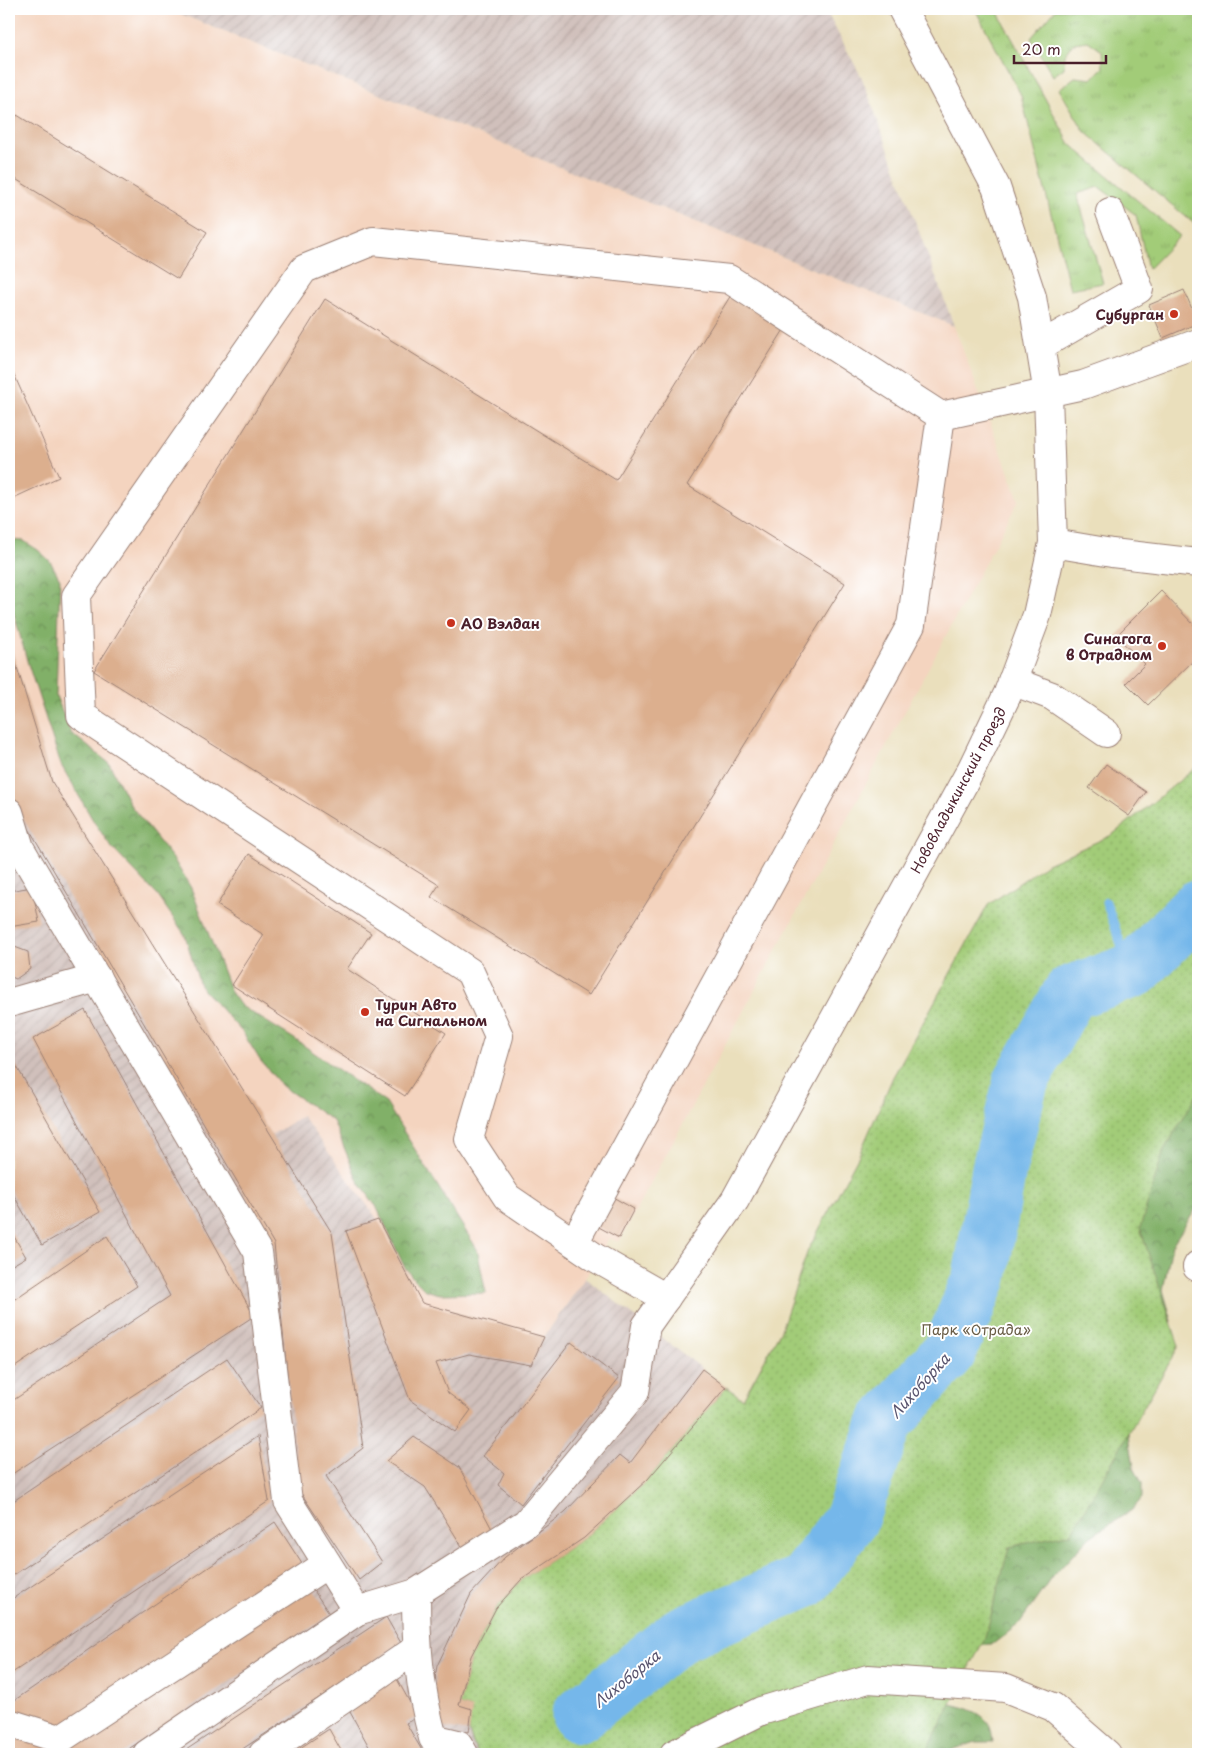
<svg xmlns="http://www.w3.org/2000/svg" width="1207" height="1763" font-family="'Playpen Sans',sans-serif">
<defs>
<pattern id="industrial-furrows" width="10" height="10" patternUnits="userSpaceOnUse" patternTransform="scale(1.25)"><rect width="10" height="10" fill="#d0c0bb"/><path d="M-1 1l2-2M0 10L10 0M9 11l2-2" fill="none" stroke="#b4a5a1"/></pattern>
<pattern id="grass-tufts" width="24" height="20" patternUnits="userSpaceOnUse" patternTransform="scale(1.25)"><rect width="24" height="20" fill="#a2cc78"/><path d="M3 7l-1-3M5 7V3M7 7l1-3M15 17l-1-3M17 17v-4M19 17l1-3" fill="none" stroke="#8daf68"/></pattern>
<pattern id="forest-crowns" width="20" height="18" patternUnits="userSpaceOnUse" patternTransform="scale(1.25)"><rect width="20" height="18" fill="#81b068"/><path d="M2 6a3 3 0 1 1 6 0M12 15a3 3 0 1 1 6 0" fill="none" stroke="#6c8f56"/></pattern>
<pattern id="park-dots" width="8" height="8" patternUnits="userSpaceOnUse" patternTransform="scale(1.25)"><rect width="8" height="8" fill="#a2cc78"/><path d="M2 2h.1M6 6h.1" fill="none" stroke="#8daf68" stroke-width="1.8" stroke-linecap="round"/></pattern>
</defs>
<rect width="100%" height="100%" fill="#fff"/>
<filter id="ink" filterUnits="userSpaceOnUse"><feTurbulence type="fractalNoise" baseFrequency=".02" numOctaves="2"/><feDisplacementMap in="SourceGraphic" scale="10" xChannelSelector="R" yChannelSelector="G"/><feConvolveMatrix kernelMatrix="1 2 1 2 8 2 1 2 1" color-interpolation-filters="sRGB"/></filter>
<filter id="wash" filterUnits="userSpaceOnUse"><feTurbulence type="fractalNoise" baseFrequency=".0096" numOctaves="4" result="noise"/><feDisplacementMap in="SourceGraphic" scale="20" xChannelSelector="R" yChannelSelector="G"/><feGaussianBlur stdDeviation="1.12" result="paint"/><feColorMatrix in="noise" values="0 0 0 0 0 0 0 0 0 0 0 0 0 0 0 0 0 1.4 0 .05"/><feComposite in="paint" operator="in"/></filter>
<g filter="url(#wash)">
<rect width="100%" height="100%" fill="#eadfbc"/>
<path fill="#f4d4bf" d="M9 9H168L954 326 1019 500 619 1242 609 1238 585 1278 544 1337 422 1303 302 1117 271 1136 52 782 9 640Z"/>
<g fill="url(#industrial-furrows)">
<path d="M168 9H825L862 78 954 326Z"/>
<path d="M9 640 52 782 271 1135 302 1116 378 1220 422 1303 544 1337 585 1278 726 1387 648 1479 584 1538 521 1580 460 1705 472 1709 477 1754H9Z"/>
</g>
<g fill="url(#grass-tufts)" stroke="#767652">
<path d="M975 9H996L1070 144 1180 236 1148 269 1136 215 1099 187 1077 194 1103 283 1070 289 1021 95Z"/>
<path d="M1056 9H1191L1198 14V227L1085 132 1059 89 1075 77 1092 79 1103 67 1102 51 1088 41 1074 43 1065 55 1064 68 1053 76 1031 38Z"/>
</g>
<g fill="url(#forest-crowns)" stroke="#66684a">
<path d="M9 540 24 541 38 550 50 561 60 579 56 696 71 733 109 763 131 806 174 860 191 888 231 992 241 1006 293 1038 386 1103 477 1249 486 1293 440 1294 425 1290 414 1279 404 1266 376 1206 358 1181 333 1121 282 1086 260 1060 243 1033 200 986 185 935 158 896 112 848 94 822 61 765 28 664 9 596Z"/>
<path d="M1198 973V1206L1172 1245 1163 1290 1172 1321 1131 1418 1129 1435 1134 1468 1142 1483V1498L1132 1510 1090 1537 1052 1577 1019 1624 993 1644 962 1645Z"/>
<path d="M933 1700C951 1705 981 1707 990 1726 992 1730 992 1737 993 1742H976L939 1754H784Z"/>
</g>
<path fill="url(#park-dots)" stroke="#767652" d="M1198 766V1093L1164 1150 1140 1228 1179 1346 1071 1533 1009 1547 985 1638 925 1754H477L469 1732 471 1709 459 1705 471 1656 496 1608 521 1580 584 1538 648 1479 726 1387 743 1399 781 1330 808 1250 859 1155 893 1077 988 905 1045 865 1112 835Z"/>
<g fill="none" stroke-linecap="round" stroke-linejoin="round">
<path stroke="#75b7ea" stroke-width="9" d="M1106 902 1131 972"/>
<path stroke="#75b7ea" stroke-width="55" d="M579 1715 681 1634 805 1581 851 1519 886 1422 949 1352 980 1277 999 1169 1021 1081 1070 993 1135 970 1198 907"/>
</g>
<g id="blocks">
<g fill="#dcaf8e">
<path d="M17 115 207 232 178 279 9 175V129Z"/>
<path d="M1184 290 1198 323 1163 338 1149 305Z"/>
<path d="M731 295 785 328 687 485 845 583 589 995 431 897 439 885 94 671 325 299 616 480Z"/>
<path d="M9 363 59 477 9 500Z"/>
<path d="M1161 591 1198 629V656L1148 705 1126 683 1145 664 1116 636Z"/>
<path d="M9 641 52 782 332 1233 363 1448 326 1476 382 1562 359 1580 299 1490 274 1244 15 805 9 787Z"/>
<path d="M1106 764 1146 792 1129 816 1089 788Z"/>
<path d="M249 854 371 933 347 969 446 1033 405 1096 232 985 264 935 217 905Z"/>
<path d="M32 887 39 922 9 927V891Z"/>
<path d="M12 946 28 952 30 969 16 979 9 976V948Z"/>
<path d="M85 1010 254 1316 9 1476V1403L170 1296 33 1039Z"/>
<path d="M9 1053 100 1212 42 1245 9 1187Z"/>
<path d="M611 1196 634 1209 619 1238 595 1225Z"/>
<path d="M378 1220 422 1303 544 1337 531 1365 469 1354 436 1363 448 1393 471 1410 455 1432 410 1400 346 1231Z"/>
<path d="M9 1228 26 1257 9 1267Z"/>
<path d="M107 1236 137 1286 9 1371V1303Z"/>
<path d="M571 1342 619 1378 521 1504 498 1485 504 1473 483 1456Z"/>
<path d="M227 1358 261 1408 9 1578V1504Z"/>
<path d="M702 1369 726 1387 648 1479 584 1538 521 1580 496 1608 471 1656 459 1705 472 1709 469 1732 434 1726 431 1701 437 1666 471 1594 505 1557 565 1512 620 1455 630 1463Z"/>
<path d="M258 1436 269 1501 9 1675V1601Z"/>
<path d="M414 1437 459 1467 492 1529 463 1548 425 1487 386 1461Z"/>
<path d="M275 1522 306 1570 62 1730 9 1712V1704Z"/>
<path d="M311 1586 330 1615 121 1754H9V1734L62 1752Z"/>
<path d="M386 1617 401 1643 235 1754H180Z"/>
<path d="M393 1672 418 1717 406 1723 424 1754H373L344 1701Z"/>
<path d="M329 1729 343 1754H291Z"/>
</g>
</g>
</g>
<g filter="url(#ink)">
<use href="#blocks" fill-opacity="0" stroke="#9a7f74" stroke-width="1"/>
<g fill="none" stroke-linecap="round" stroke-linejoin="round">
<g stroke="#9a7f74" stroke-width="30">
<g id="minor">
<path d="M1040 346 1139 289 1110 212"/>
<path d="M941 416 1083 385 1198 343"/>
<path d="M1053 543 1112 553 1198 563"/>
<path d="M1012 681 1052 696 1106 733"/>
<path d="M9 812 20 848 258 1252 288 1501 357 1611 416 1593 526 1523 635 1392 646 1326 735 1200 972 768 1008 693 1037 615 1053 543 1048 394 1032 297 996 187 902 9"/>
<path d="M9 1003 97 978"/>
<path d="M574 1243 911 625 941 416 729 279 373 241 304 269 76 596 81 715 470 972 499 1036 469 1139 507 1197 596 1258 666 1298"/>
<path d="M1197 1267 1198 1265"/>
<path d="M416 1593C416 1647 419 1686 433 1738L458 1744 464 1754"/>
<path d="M9 1723 60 1739 327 1564"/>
<path d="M147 1754 357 1611"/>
<path d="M263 1754 416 1649"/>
<path d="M674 1754 761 1711 868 1679 1006 1688 1053 1707 1107 1754"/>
</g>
</g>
<use href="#minor" stroke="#fff" stroke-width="28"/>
</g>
</g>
<g fill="#c8321e" stroke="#fff" stroke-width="2">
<circle cx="1174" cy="314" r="5"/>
<circle cx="451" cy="623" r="5"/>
<circle cx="1162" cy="646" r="5"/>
<circle cx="365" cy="1012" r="5"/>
</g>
<g text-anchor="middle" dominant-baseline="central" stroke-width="4" stroke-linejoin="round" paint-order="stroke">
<g font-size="14" font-weight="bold" fill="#4a1f2b" stroke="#fff" text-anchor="end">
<text x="1164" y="314">Субурган</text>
<text x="461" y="623" text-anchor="start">АО Вэлдан</text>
<text x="1152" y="638">Синагога<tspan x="1152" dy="16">в Отрадном</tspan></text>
<text x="375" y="1004" text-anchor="start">Турин Авто<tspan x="375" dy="16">на Сигнальном</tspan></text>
</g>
<g font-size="14" fill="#4a1f2b" stroke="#fff">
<text transform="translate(958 790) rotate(-62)">Нововладыкинский проезд</text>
</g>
<g font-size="14" fill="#695c46" stroke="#fff">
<text x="976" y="1329">Парк «Отрада»</text>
</g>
<g font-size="15" font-style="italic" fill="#59546e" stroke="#fff">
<text transform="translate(919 1385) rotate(-48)">Лихоборка</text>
<text transform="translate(626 1678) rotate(-39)">Лихоборка</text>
</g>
</g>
<rect width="1207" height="1763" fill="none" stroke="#fff" stroke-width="30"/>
<path d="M1014 55v8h92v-8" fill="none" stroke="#4a1f2b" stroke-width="2.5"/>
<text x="1022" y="55" font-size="15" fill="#4a1f2b" stroke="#ffffff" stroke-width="4" paint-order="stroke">20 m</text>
</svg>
